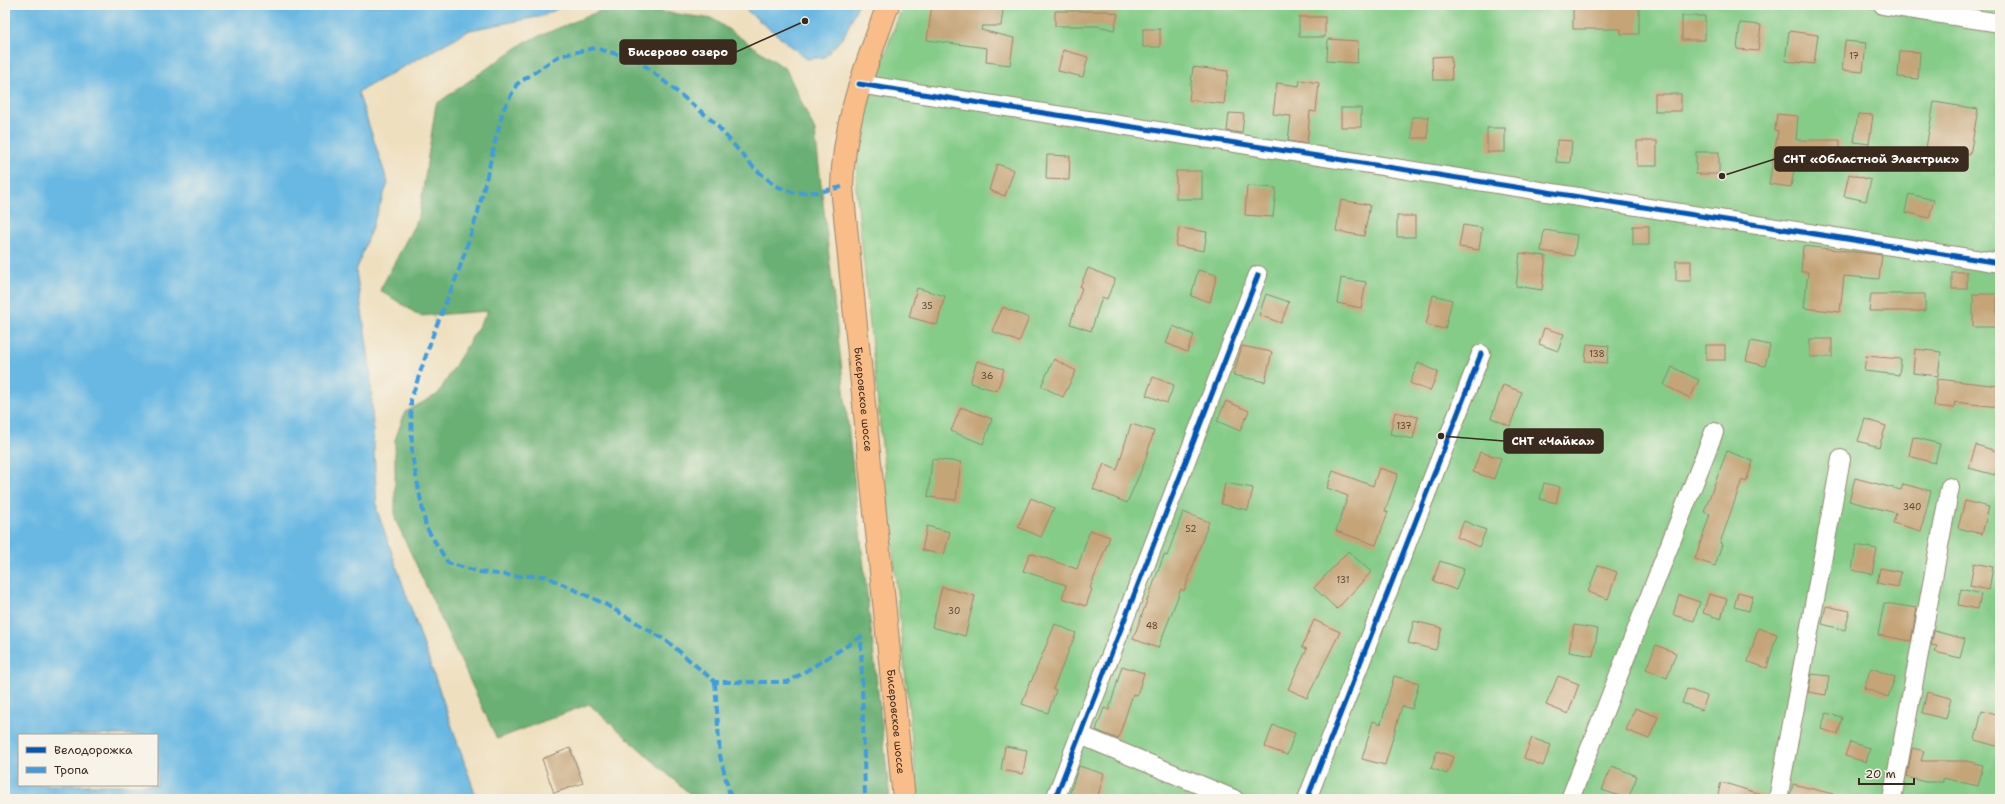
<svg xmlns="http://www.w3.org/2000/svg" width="2005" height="804" font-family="'Shantell Sans',sans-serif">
<rect width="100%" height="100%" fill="#f7f3e8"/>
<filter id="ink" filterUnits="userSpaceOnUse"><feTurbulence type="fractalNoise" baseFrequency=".025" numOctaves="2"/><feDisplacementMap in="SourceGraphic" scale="8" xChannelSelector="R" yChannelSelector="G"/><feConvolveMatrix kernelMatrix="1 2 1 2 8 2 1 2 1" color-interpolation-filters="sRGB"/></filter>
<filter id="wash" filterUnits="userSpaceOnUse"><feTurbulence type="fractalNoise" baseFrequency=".012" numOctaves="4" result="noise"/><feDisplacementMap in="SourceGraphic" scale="16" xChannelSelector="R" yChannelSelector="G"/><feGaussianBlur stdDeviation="0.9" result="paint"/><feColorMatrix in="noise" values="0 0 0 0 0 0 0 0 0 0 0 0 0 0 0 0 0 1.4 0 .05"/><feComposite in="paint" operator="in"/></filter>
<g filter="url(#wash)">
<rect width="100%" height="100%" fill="#eedfbe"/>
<path fill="#84cc88" stroke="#607b53" d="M903 5H2000V799H918L856 187C858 121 880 66 903 5Z"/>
<path fill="#6bb074" stroke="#536d49" d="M614 5 713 19 786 69 815 131 890 799H691V795L589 704 497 739 395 519V440L405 412 438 394 488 311 420 316 380 290 419 216 436 104 525 42Z"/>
<g fill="#68b8e3" stroke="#527180" fill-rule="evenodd">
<path d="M5 5H565L543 16 470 30 358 92 388 183 356 271 370 366 377 510 477 799H5ZM19 735H157V785H19Z"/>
<path d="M740 5H858L844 36 825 57 807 59Z"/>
</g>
<g id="blocks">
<g fill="#c5a478">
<path d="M932 5H962L1003 10 1001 26H982L981 30 1014 38 1010 65 986 62 987 48 927 40Z"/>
<path d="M1573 5H1639V34H1621V29H1573Z"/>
<path d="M1055 11H1106L1118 14 1114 30 1098 26H1055Z"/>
<rect x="1682" y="16" width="23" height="24"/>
<rect x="1299" y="17" width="26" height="20"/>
<path d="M1740 23 1761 25 1758 51 1737 49Z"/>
<rect x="1143" y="29" width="17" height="18"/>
<path d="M1789 31 1818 35 1814 64 1785 61Z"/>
<path d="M1328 39 1358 41 1357 63 1327 61Z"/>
<path d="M1845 41 1866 43 1863 72 1842 70Z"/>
<path d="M1063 50 1088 57 1083 77 1058 71Z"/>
<path d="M1900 51 1920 52 1918 79 1898 77Z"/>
<path d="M1451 56 1452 80H1433L1432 57Z"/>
<path d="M1193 67 1228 71 1224 104 1189 100Z"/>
<path d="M1300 80 1319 83 1316 112 1310 111 1307 144 1288 141 1291 116 1273 114 1277 83 1299 86Z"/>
<rect x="1655" y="94" width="26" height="17"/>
<path d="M1934 102 1978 109 1970 155 1926 148Z"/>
<rect x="1341" y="108" width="20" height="19"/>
<path d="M1229 113 1244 114 1242 133 1227 131Z"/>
<path d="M1777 114 1798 116 1796 140H1840V158H1796L1791 187 1769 184 1778 131 1775 130Z"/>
<path d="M1858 114 1873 115 1869 144 1854 142Z"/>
<rect x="1412" y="117" width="16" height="21"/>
<rect x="1487" y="128" width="18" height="24"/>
<path d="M1557 140 1572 141 1570 163 1556 162Z"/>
<rect x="1637" y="141" width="20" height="25"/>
<rect x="1696" y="152" width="23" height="22"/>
<path d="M1047 155 1070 156 1069 180 1046 179Z"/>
<path d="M997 164 1014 170 1005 196 989 190Z"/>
<rect x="1176" y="171" width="26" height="28"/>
<path d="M1849 174 1871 180 1866 201 1844 196Z"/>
<path d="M1247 186 1276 188 1273 217 1245 215Z"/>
<path d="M1909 194 1934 200 1929 218 1905 212Z"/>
<path d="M1341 200 1370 205 1364 236 1336 231Z"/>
<rect x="1397" y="216" width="18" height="21"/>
<path d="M1463 225 1482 228 1479 250 1459 247Z"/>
<rect x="1633" y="226" width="16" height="19"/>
<path d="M1179 228 1207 232 1204 251 1176 246Z"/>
<path d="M1544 230 1577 235 1574 256 1541 251Z"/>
<path d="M1803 246 1882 255 1879 279 1844 276 1840 312 1804 308 1808 272H1801Z"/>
<path d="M1520 253 1546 256 1542 290 1516 286Z"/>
<rect x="1676" y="261" width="15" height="20"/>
<path d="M1088 268 1115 279 1107 299 1102 297 1091 331 1070 324 1082 288 1080 287Z"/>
<path d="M1198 270 1217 275 1210 302 1191 296Z"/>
<rect x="1952" y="272" width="15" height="17"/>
<path d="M1341 278 1366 282 1361 308 1337 303Z"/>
<path d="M917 288 945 296 937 325 909 317Z"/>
<path d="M1266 294 1289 302 1281 323 1259 315Z"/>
<path d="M1871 294H1925V311H1869Z"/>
<rect x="1973" y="294" width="24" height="33"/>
<path d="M1433 295 1452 300 1445 329 1426 325Z"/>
<path d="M1003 307 1029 318 1019 342 992 331Z"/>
<path d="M1173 326 1194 335 1187 352 1166 343Z"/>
<path d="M1544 328 1564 334 1558 351 1539 344Z"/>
<rect x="1810" y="339" width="22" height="18"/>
<path d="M1751 341 1770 345 1765 366 1746 361Z"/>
<path d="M1587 344 1609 346 1607 363 1585 361Z"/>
<rect x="1706" y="345" width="19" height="15"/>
<path d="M1242 346 1272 352 1265 382 1233 375Z"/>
<path d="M1915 349 1941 352 1938 376 1913 373Z"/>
<path d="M1866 356 1901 359 1899 375 1864 371Z"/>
<path d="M1054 359 1076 371 1063 397 1041 386Z"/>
<path d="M977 361 1004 369 997 391 970 383Z"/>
<path d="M1418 363 1438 372 1430 391 1410 383Z"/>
<path d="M1672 367 1699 380 1690 398 1664 385Z"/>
<path d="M1153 377 1174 385 1167 403 1146 395Z"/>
<path d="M1937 379 2000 386 1998 407 1955 402 1954 408 1934 406Z"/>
<path d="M1503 385 1522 392 1510 426 1491 418Z"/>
<path d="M1226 401 1249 411 1240 431 1217 421Z"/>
<path d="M961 407 992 419 983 444 951 431Z"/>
<path d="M1395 412 1418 417 1413 439 1390 434Z"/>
<path d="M1865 419 1886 426 1879 447 1858 441Z"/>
<path d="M1131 424 1154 431 1144 464 1127 503 1093 489 1104 464 1117 470Z"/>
<path d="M1913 437 1940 444 1935 463 1909 456Z"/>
<path d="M1976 445 2000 452 1995 475 1969 468Z"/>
<path d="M1727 451 1753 461 1746 482 1742 480 1720 543 1722 544 1715 566 1695 559 1710 514 1704 512Z"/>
<path d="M1480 452 1501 458 1494 479 1473 472Z"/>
<path d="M932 459 961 462 956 500 928 497Z"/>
<path d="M1379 468 1398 474 1385 511 1388 512 1376 545 1336 531 1348 496 1327 488 1333 471 1373 486Z"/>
<path d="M1855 478 1901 490 1903 484 1931 491 1921 531 1893 523 1896 513 1849 501Z"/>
<path d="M1225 483 1253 488 1248 510 1221 504Z"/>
<path d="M1544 483 1560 487 1556 503 1540 499Z"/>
<path d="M1031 498 1054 508 1041 537 1018 527Z"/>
<path d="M1965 501 1989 507 1982 534 1958 528Z"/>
<path d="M1183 512 1209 522 1184 591 1181 589 1158 648 1133 639 1164 555 1167 556Z"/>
<path d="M1464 521 1486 530 1479 547 1457 537Z"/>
<path d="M927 526 950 532 944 555 922 550Z"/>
<path d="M1090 530 1110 537 1090 588 1092 589 1086 606 1062 598 1066 585 1023 571 1030 553 1077 569Z"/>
<path d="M1856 545 1877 549 1872 574 1852 570Z"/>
<path d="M1348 551 1371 572 1337 609 1314 588Z"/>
<path d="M1440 561 1464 569 1456 590 1433 581Z"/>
<path d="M1974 563 1993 567 1989 590 1970 586Z"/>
<path d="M1598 565 1617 572 1608 599 1588 592Z"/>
<path d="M1880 568 1901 572 1898 587 1877 583Z"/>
<path d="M942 587 975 596 965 636 932 627Z"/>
<path d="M1961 589 1981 594 1978 609 1958 605Z"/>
<path d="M1738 592 1753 596 1749 611 1734 607Z"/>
<path d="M1709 594 1727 599 1721 619 1703 613Z"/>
<path d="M1679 595 1700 602 1694 621 1673 615Z"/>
<path d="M1884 603 1917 608 1911 641 1878 635Z"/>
<path d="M1826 606 1850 611 1845 630 1822 624Z"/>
<path d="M1314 620 1340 632 1307 698 1288 689 1307 649 1302 647Z"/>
<path d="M1414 621 1442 628 1436 650 1408 643Z"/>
<path d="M1055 624 1076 633 1053 689 1056 690 1048 713 1022 704 1030 681 1031 682Z"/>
<path d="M1574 625 1598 629 1593 656 1569 652Z"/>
<path d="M1758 628 1777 634 1767 668 1748 662Z"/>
<path d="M1934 631 1965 639 1960 658 1935 652 1937 646 1931 645Z"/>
<path d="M1656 645 1676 653 1667 678 1646 669Z"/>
<path d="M1122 666 1144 673 1137 695 1133 694 1118 739 1096 730 1104 708 1109 710Z"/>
<path d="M1871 668 1895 677 1888 697 1864 688Z"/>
<path d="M1812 674 1829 676 1826 695 1808 692Z"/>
<path d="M1394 676 1419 683 1412 709 1402 706 1385 765 1362 759 1373 721 1381 724Z"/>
<path d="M1558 676 1579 684 1568 714 1546 705Z"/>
<path d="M1687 689 1707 696 1702 710 1682 703Z"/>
<path d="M1927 692 1951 698 1946 719 1922 713Z"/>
<path d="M1635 708 1658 717 1649 739 1626 730Z"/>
<path d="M1982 711 2000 716V747L1975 740Z"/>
<path d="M1826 713 1842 717 1838 734 1821 729Z"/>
<path d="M1273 725 1295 733 1287 755 1265 747Z"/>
<path d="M1532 738 1551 745 1543 766 1524 758Z"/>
<path d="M1850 742 1870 748 1866 762 1845 756Z"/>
<path d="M1005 746 1027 750 1023 774 1001 770Z"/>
<path d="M570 748 583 783 554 793 542 759Z"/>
<path d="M1912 748 1924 751 1921 761H1966L1983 765 1978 786 1943 778V782H1925L1907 777Z"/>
<path d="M1437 751 1453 757 1447 774 1431 768Z"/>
<path d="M1079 766 1104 774 1097 799H1068Z"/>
<path d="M1612 766 1637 776 1628 799 1602 790Z"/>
<path d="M1721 782 1764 795V799H1717Z"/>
<path d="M1793 784 1833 794 1832 799H1789Z"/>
</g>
</g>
</g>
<g filter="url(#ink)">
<use href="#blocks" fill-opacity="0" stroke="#94846e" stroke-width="1"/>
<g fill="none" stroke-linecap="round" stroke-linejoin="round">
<g stroke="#94846e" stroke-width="20">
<g id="minor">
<path d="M1883 5 2000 23"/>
<path d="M859 84 2000 263"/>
<path d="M1080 735 1234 799"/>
<path d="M1055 799 1258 275"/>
<path d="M1307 799 1481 354"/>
<path d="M1570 799 1714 432"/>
<path d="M1778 799 1841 459"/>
<path d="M1892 799 1950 487"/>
</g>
</g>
<g stroke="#94846e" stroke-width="24">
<g id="major">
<path id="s1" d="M888 5C866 66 843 121 842 187L904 799"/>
</g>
</g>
<use href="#minor" stroke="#fff" stroke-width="18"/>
<use href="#major" stroke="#f8bd88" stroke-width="22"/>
<g stroke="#3f9ce0" stroke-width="4" stroke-dasharray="8 4" stroke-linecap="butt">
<path d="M842 187 819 192 795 193 776 186 754 168 714 122 638 60 595 48 559 56 517 84 503 110 478 212 458 273 434 332 411 399 412 455 426 527 448 563 480 572 515 576H545L605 604 667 641 715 682H788L861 637 865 799"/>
<path d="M715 682 720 756 731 799"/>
</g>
<g stroke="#f7f3e8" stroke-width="8">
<g id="cycleway">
<path d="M859 84 2000 263"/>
<path d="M1055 799 1258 275"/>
<path d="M1307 799 1481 354"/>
</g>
</g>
<use href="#cycleway" stroke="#0057b8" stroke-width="5"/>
</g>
</g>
<g text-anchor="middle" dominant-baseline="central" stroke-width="4" stroke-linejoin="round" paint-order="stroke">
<g font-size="9" fill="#5e4834">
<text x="1854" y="56">17</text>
<text x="927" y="306">35</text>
<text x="1597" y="354">138</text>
<text x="987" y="376">36</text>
<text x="1404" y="426">137</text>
<text x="1912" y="507">340</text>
<text x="1191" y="529">52</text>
<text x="1343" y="580">131</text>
<text x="954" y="611">30</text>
<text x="1152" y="626">48</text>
</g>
<g font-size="11" fill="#3b2a1e" stroke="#f7f3e8">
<text stroke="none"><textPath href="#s1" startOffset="402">Бисеровское шоссе</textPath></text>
<text stroke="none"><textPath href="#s1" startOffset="726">Бисеровское шоссе</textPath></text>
</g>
</g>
<path fill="none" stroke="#3b2a1e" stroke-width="1.5" d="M805 21L736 52M1722 176L1775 159M1441 436L1504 441"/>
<g fill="#3b2a1e" stroke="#f7f3e8" stroke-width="1.5">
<circle cx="805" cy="21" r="4"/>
<circle cx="1722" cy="176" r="4"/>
<circle cx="1441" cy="436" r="4"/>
</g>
<g fill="#3b2a1e" stroke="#3b2a1e" stroke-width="1.5">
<rect x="620" y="40" width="116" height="24" rx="4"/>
<rect x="1775" y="147" width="193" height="24" rx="4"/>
<rect x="1504" y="429" width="99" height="24" rx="4"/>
</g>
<g font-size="12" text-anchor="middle" font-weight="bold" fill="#fff">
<text x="678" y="56">Бисерово озеро</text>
<text x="1871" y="163">СНТ «Областной Электрик»</text>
<text x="1553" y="445">СНТ «Чайка»</text>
</g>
<rect width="2005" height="804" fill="none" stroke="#f7f3e8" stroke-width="20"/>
<rect x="18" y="734" width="140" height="52" fill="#f7f3e8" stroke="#aca397"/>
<rect x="26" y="747" width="20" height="6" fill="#0057b8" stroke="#aca397"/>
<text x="54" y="754" font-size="12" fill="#3b2a1e">Велодорожка</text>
<rect x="26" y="767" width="20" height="6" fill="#3f9ce0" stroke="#aca397"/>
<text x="54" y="774" font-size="12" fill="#3b2a1e">Тропа</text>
<path d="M1859 778v6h55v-6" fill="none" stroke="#3b2a1e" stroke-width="2"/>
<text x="1865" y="778" font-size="12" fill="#3b2a1e" stroke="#f7f3e8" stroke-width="3" paint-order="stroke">20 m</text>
</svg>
